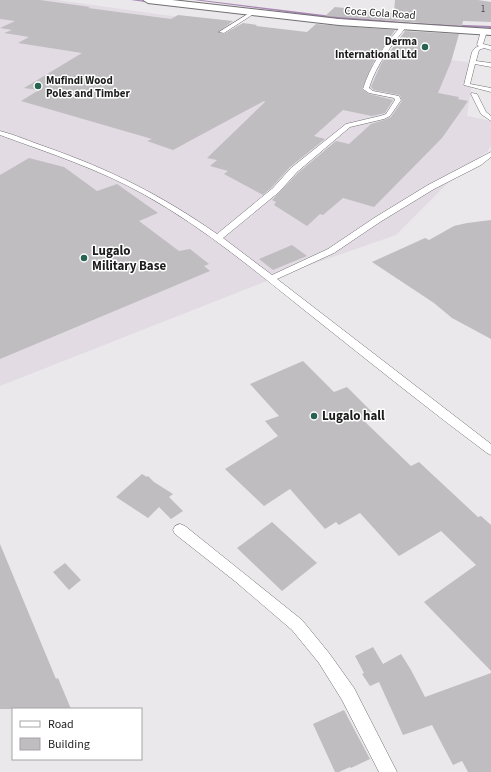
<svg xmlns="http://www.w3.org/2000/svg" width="491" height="772" font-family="'Source Sans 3',sans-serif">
<rect width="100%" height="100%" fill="#eae8eb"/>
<path fill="#e2dbe4" d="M0 0H57L350 41 345 48 468 62 471 89 467 116 491 121V146L488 151 455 176 396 235 287 273 0 386Z"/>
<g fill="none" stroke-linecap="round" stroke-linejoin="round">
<g fill="#a986b4" fill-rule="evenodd">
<path d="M131 0H139L153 2 152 3Z"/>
<path d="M194 0H201L324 15 414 23 491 26V28L414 25 324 17Z"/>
</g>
</g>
<g fill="#bfbdbf">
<path d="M0 0H40L90 7 88 8 171 19 178 15 233 21 218 32 224 34 243 23 257 25 256 26 307 32 316 24 395 30 373 63 362 89 369 94 393 100 385 113 372 116 343 110 314 136 325 139 290 167 272 187 263 195 224 174 228 171 210 166 217 160 207 158 265 102 264 101 173 150 147 141 152 139 21 101 39 90 24 88 82 53 18 43 29 37 4 33 12 30 0 28 15 21 0 19Z"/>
<path d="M395 0H478L491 2V22L463 21 462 26 325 16 335 7 394 13Z"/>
<path d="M405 31 459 34 451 62 438 93 459 97 458 99 468 101 442 138 374 207 343 198 323 215 320 214 307 226 274 205 276 202 272 200 298 173 336 141 349 144 371 124 384 120 391 117 402 101 400 95 374 90 371 87 381 64Z"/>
<path d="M29 158 64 167 97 191 117 184 158 213 139 221 179 251 190 249 209 264 204 266 210 271 0 359V175Z"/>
<path d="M491 220V339L452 318 434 303 372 262 425 238 429 240 454 226 467 223Z"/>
<path d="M292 245 307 256 273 270 259 259Z"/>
<path d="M303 361 334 392 347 387 375 415 363 420 411 466 419 462 478 517 481 516 491 525V671L424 602 476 565 441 531 399 556 360 513 339 525 336 522 325 529 290 489 264 506 225 469 278 436 265 421 279 416 250 384Z"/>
<path d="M142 474 147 477 148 476 154 482 173 494 169 497 183 511 171 519 159 507 148 518 116 497Z"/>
<path d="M272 522 317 563 282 591 237 548Z"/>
<path d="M0 544 56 679 58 678 71 709H0Z"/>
<path d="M65 563 81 580 69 590 53 572Z"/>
<path d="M373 647 383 664 401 654 411 670 425 697 491 673V772H468L462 761 453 765 432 725 403 735 379 682 370 686 362 674 364 673 355 656Z"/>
<path d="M344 710 370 759 351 768 350 767 339 772H335L313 724Z"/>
</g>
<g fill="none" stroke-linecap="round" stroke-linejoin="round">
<g stroke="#716f72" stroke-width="1">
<g id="service">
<path d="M251 12 255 13 224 33 219 32Z"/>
<path d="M401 26 406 27C391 46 376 65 369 88L373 91 399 96 401 100 390 116 384 119 350 127 297 172 279 192 223 238 272 275 328 249 374 218 428 185 491 152V157L481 165 434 189 380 222 334 253 277 279 491 444V455L487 453C428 409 371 363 313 317 259 274 206 229 145 195 99 169 49 153 0 135V131C16 135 31 142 46 147 111 170 161 195 217 234L273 188 291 168 346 124 380 116 386 114 395 100 394 98 369 93 363 89C370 66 385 44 401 26Z"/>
<path d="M484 29 487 31 483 44 491 46V50L484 48 479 50 476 61 491 63V67L475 64 470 84 491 88V92L464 85 472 52 475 48 479 46 477 45 481 31Z"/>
<path d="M472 93 477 94 486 112 491 116V121L481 114 471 94Z"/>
<path d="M180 524 185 526 302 620 329 653 354 688 397 772H379L342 700 319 663 292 630 236 582 175 534 173 530 175 526Z"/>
</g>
</g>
<g stroke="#716f72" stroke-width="2">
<path id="secondary" d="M143 0H172L339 19 491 29V35L339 25 148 3Z"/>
</g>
<use href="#service" fill="#fff" fill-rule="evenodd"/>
<use href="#secondary" fill="#fff" fill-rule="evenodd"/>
</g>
<g fill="#27644f" stroke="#fff" stroke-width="1.5">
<circle cx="425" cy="47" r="4"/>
<circle cx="38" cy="86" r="4"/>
<circle cx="84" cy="258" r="4"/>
<circle cx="314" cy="416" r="4"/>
</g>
<g text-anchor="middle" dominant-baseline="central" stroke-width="3" stroke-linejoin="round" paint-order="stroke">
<g font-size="9" fill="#464546">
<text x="483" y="9">1</text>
</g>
<g font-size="11" fill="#1e1d1e" stroke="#fff">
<text transform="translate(380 13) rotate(4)">Coca Cola Road</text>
</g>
<g font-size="11" font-weight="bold" fill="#1e1d1e" stroke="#fff" text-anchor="end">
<text x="417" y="41">Derma<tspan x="417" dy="13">International Ltd</tspan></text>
<text x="46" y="80" text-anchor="start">Mufindi Wood<tspan x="46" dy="13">Poles and Timber</tspan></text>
</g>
<g font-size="13" font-weight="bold" fill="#1e1d1e" stroke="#fff" text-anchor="start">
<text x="92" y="251">Lugalo<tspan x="92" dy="15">Military Base</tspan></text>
<text x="322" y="416">Lugalo hall</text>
</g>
</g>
<rect x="12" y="708" width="130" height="52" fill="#ffffff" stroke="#a5a5a5"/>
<rect x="20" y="721" width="20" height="6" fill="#ffffff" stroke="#a5a5a5"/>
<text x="48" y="728" font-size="12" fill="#1e1d1e">Road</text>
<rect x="20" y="738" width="20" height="12" fill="#bfbdbf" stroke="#a5a5a5"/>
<text x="48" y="748" font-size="12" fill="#1e1d1e">Building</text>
</svg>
